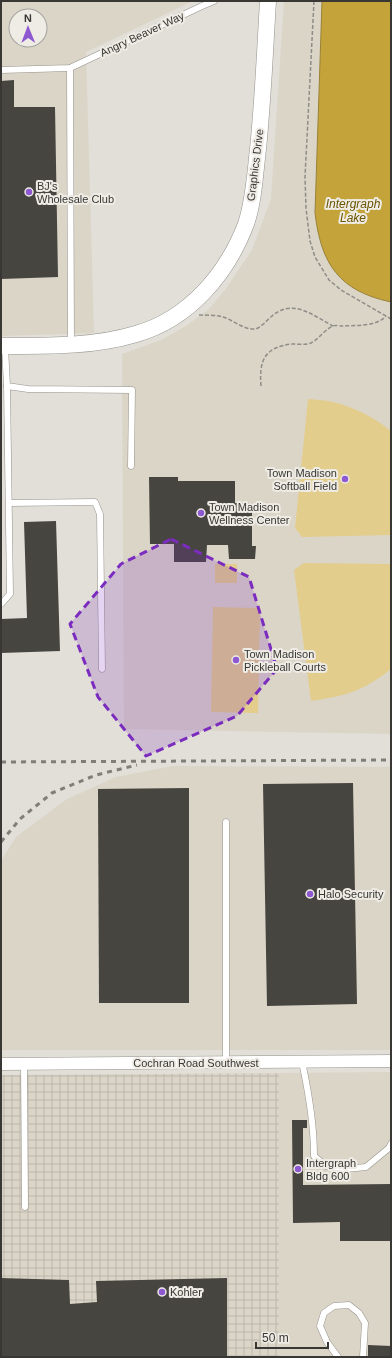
<svg xmlns="http://www.w3.org/2000/svg" width="392" height="1358" font-family="Helvetica,sans-serif">
<defs>
<pattern id="industrial-grid" width="8" height="8" patternUnits="userSpaceOnUse"><rect width="8" height="8" fill="#dad5c7"/><path d="M0 4h8M4 0v8" fill="none" stroke="#bcb7ac"/></pattern>
</defs>
<rect width="100%" height="100%" fill="#e1dfd8"/>
<g fill="#dad5c7" fill-rule="evenodd">
<path d="M1 1H193L86 52 94 333 1 336ZM16 16H40V40H16Z"/>
<path d="M284 1H391V734L124 729 122 354 161 340 186 326 208 310 225 290 252 250 271 199Z"/>
<path d="M173 766 391 767V1050H1V861L16 837 67 799 116 777Z"/>
<path d="M391 1072V1357H279V1073Z"/>
</g>
<path fill="url(#industrial-grid)" d="M279 1073V1357H1V1075Z"/>
<g fill="#e3cd8d">
<path d="M308 399C316 400 325 400 333 402 354 407 374 417 391 431V535L302 537 295 528Z"/>
<path d="M304 563 391 564V669C363 691 346 696 311 701L294 570Z"/>
<rect x="215" y="564" width="22" height="19"/>
<path d="M213 607 260 608 258 713 211 712Z"/>
</g>
<path fill="#c4a33a" stroke="#9a8338" d="M322 1H391V302C339 291 321 264 315 213Z"/>
<g fill="#47453f">
<path d="M14 80V107H55L58 277 1 279V81Z"/>
<path d="M149 477H178V481H235V503H252V546H256L255 559H229L228 545H207L206 562H174V544H150Z"/>
<path d="M56 521 60 651 1 653V619L27 618 24 522Z"/>
<path d="M353 783 357 1004 267 1006 263 784Z"/>
<path d="M189 788V1003H99L98 789Z"/>
<path d="M292 1120H307V1128H303V1185L391 1184V1241H340V1222L293 1223Z"/>
<path d="M1 1278 69 1280 70 1304 97 1302 96 1281 227 1278V1357H1Z"/>
<path d="M368 1345 391 1346V1357H368Z"/>
</g>
<g fill="none" stroke-linecap="round" stroke-linejoin="round">
<g stroke="#95928c" stroke-width="7">
<g id="lane">
<path d="M70 68 71 345"/>
<path d="M1 70 70 68 202 6 214 1"/>
<path d="M5 347 7 386 28 389 132 390 131 466"/>
<path d="M9 503 95 502 100 514 102 669"/>
<path d="M1 604 10 594 7 386"/>
<path d="M226 822V1063"/>
<path d="M302 1062C309 1094 314 1124 314 1156L326 1166 346 1169 366 1167 389 1148 391 1144"/>
<path d="M24 1064 25 1207"/>
<path d="M338 1357 327 1342 320 1326 324 1313 334 1306 349 1305 359 1313 365 1323 363 1357"/>
</g>
</g>
<g stroke="#95928c" stroke-width="13">
<path id="street" d="M1 1064 391 1061"/>
</g>
<g stroke="#95928c" stroke-width="17">
<path id="secondary" d="M1 346C46 346 93 347 136 334 189 319 227 274 246 224 254 200 255 174 258 149 263 100 265 50 268 1"/>
</g>
<g stroke="#8e8d88" stroke-width="1.5" stroke-dasharray="4 2" stroke-linecap="butt">
<path d="M314 1 305 177 306 208 310 241 315 257 329 280 341 290 391 319"/>
<path d="M199 315C207 315 216 315 223 317 233 320 244 330 255 329 261 328 267 320 272 316 293 298 312 315 333 326"/>
<path d="M261 386C259 361 264 347 292 344 298 344 306 345 311 343 319 339 325 329 333 326 335 325 340 326 342 326 356 325 376 327 386 316"/>
</g>
<use href="#lane" stroke="#fff" stroke-width="6"/>
<use href="#street" stroke="#fff" stroke-width="12"/>
<use href="#secondary" stroke="#fff" stroke-width="16"/>
<g stroke="#7f7e79" stroke-width="3" stroke-dasharray="5 5" stroke-linecap="butt">
<path d="M1 762 391 760"/>
<path d="M1 842 20 819 52 793 96 775 137 765"/>
</g>
</g>
<path fill="#7b2cbf" fill-opacity="0.2" stroke="#7b2cbf" stroke-width="3" stroke-dasharray="8 5" stroke-linejoin="round" d="M171 539 249 577 277 669 237 716 146 756 98 697 70 624 121 564Z"/>
<g fill="#8d58d0" stroke="#eeece5" stroke-width="1.5">
<circle cx="29" cy="192" r="4"/>
<circle cx="345" cy="479" r="4"/>
<circle cx="201" cy="513" r="4"/>
<circle cx="236" cy="660" r="4"/>
<circle cx="310" cy="894" r="4"/>
<circle cx="298" cy="1169" r="4"/>
<circle cx="162" cy="1292" r="4"/>
</g>
<g text-anchor="middle" dominant-baseline="central" stroke-width="4" stroke-linejoin="round" paint-order="stroke">
<g font-size="11" fill="#383734" stroke="#eeece5">
<text transform="translate(142 34) rotate(-25)">Angry Beaver Way</text>
<text transform="translate(255 165) rotate(-83)">Graphics Drive</text>
<text x="196" y="1063">Cochran Road Southwest</text>
</g>
<g font-size="11" fill="#383734" stroke="#eeece5" text-anchor="start">
<text x="37" y="186">BJ's<tspan x="37" dy="13">Wholesale Club</tspan></text>
<text x="337" y="473" text-anchor="end">Town Madison<tspan x="337" dy="13">Softball Field</tspan></text>
<text x="209" y="507">Town Madison<tspan x="209" dy="13">Wellness Center</tspan></text>
<text x="244" y="654">Town Madison<tspan x="244" dy="13">Pickleball Courts</tspan></text>
<text x="318" y="894">Halo Security</text>
<text x="306" y="1163">Intergraph<tspan x="306" dy="13">Bldg 600</tspan></text>
<text x="170" y="1292">Kohler</text>
</g>
<g font-size="12" font-style="italic" fill="#6a5400" stroke="#eeece5">
<text x="353" y="204">Intergraph<tspan x="353" dy="14">Lake</tspan></text>
</g>
</g>
<rect width="392" height="1358" fill="none" stroke="#383734" stroke-width="4"/>
<g transform="translate(28 28) rotate(359)"><circle r="19" fill="#eeece5" stroke="#a5a49e"/>
<path d="M0-3L7 15L0 10L-7 15Z" fill="#8d58d0"/>
<text y="-6" font-size="11" font-weight="bold" text-anchor="middle" fill="#383734">N</text>
</g>
<path d="M256 1342v6h72v-6" fill="none" stroke="#383734" stroke-width="2"/>
<text x="262" y="1342" font-size="12" fill="#383734" stroke="#eeece5" stroke-width="3" paint-order="stroke">50 m</text>
</svg>
